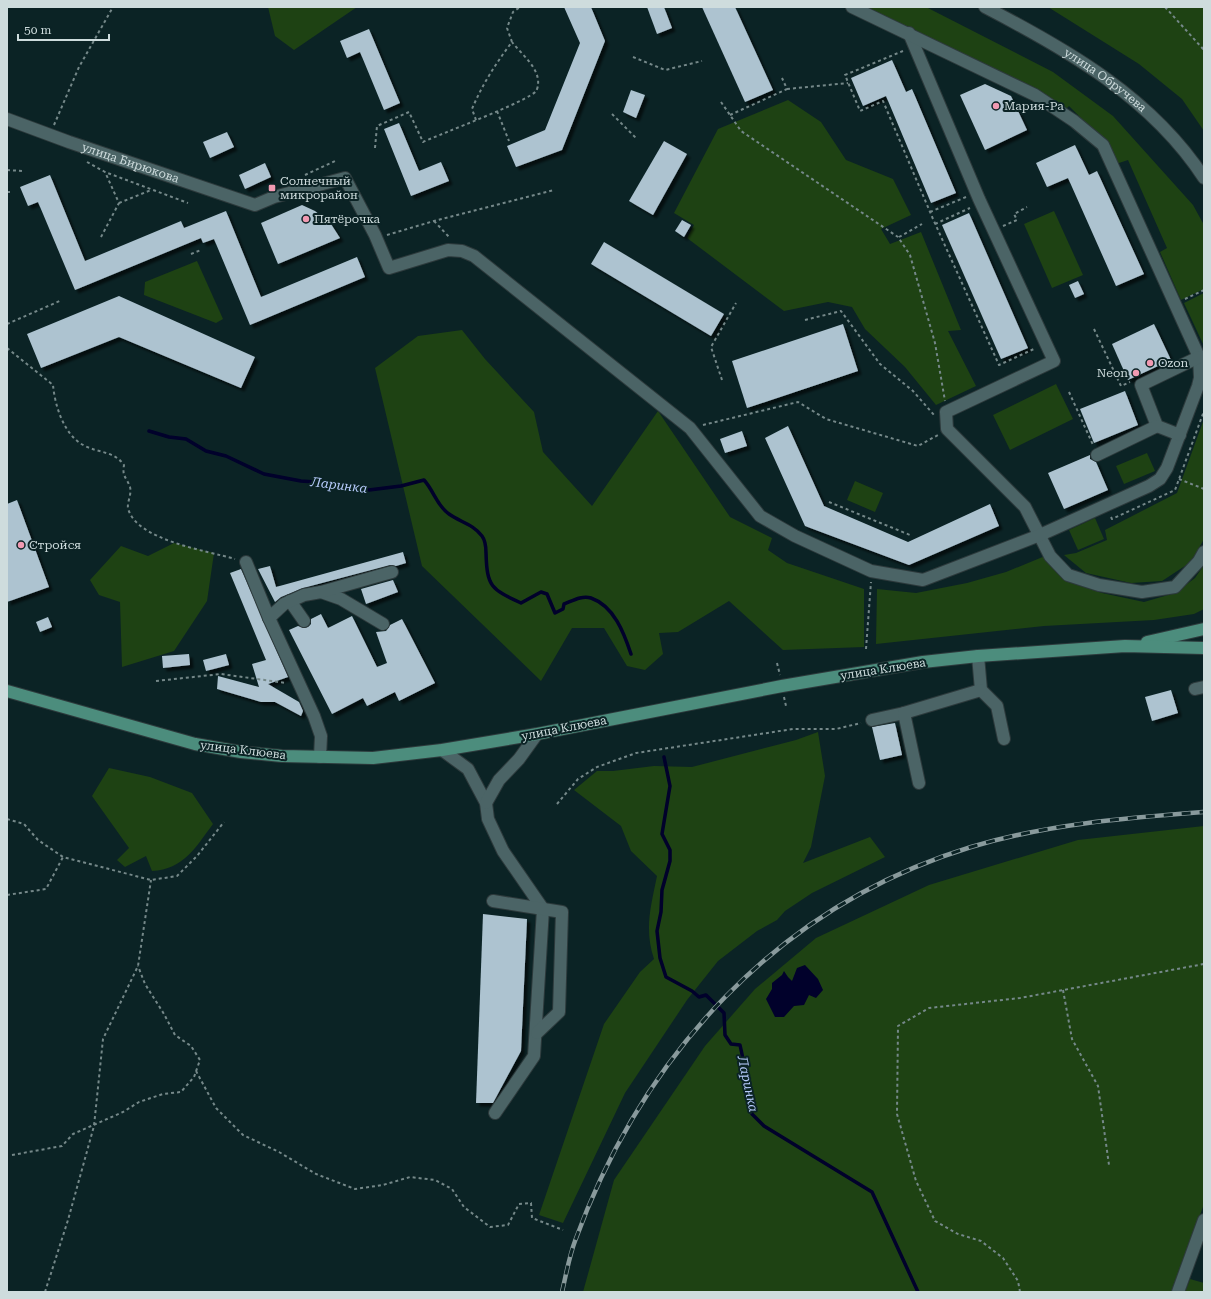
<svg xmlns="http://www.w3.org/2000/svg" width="1211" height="1299" font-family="'Roboto Serif',serif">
<defs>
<filter id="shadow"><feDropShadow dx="3.5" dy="3.5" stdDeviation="1" flood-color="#0009"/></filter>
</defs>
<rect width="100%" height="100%" fill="#0b2325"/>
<g fill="#1e4213">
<path d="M268 7H357L294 50 275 36Z"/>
<path d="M852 7H926L1053 72 1113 116 1193 205 1204 225V289L1181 300 1160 252 1167 248 1128 160 1116 164 1105 142 1069 106 1065 110Z"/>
<path d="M1048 7H1204V131L1182 99 1139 64Z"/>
<path d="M788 100 821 122 846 160 893 179 911 215 881 229 890 244 921 232 961 330 948 331 976 386 936 405 905 367 865 329 852 307 828 302 784 311 687 238 694 225 674 213 718 129Z"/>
<path d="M1054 211 1083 275 1052 288 1024 224Z"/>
<path d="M197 261 223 319 216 323 144 295 145 282Z"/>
<path d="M1204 293V346L1184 303Z"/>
<path d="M462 330 485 359 534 412 543 452 592 506 658 411 730 517 772 538 768 550 787 563 864 589V647L783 650 729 601 678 632 659 633 663 654 645 670 627 666 604 628H572L541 681 422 566 375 368 418 336Z"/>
<path d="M1056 384 1073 419 1010 450 993 415Z"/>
<path d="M1204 419V539L1191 562 1162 581 1131 583 1086 573 1064 555 1076 553 1107 540 1105 530 1177 493Z"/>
<path d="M1147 453 1155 471 1124 484 1116 466Z"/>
<path d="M855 481 883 493 875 512 847 500Z"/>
<path d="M1095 518 1104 539 1078 550 1069 530Z"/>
<path d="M174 543 214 553 207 601 174 651 122 667 120 602 99 595 90 580 121 546 148 556Z"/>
<path d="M1045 556 1069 582 1102 593 1144 602 1175 593 1195 578 1204 565V609L1194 614 1154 620 1044 626 876 644 877 589 916 593 967 583 1006 572Z"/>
<path d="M818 732 825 776 811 847 803 863 870 837 885 857 812 893 785 911 777 920 757 931 718 961 687 1000 625 1093 563 1223 539 1215 604 1024 640 972 654 959C644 929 651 906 657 876L631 851 621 826 574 790 597 771H613L654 766 692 767 796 740Z"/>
<path d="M109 768 150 777 192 793 213 824C195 848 184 869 152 871L146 856 125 867 117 860 129 848 92 796Z"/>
<path d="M1204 826V1204L1172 1292H583L614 1180 705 1046 755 989 816 938 929 885 1078 840Z"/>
<path d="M1190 1279 1204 1283V1292H1185Z"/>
</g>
<path fill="#01012b" d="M805 965 818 979 823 990 816 998 809 995 804 1005 794 1006 784 1017H775L766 999 772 989V983L782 975 784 971 788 977 792 981 797 968Z"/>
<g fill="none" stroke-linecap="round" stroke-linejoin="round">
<g stroke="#01012b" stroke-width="3.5">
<path d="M149 431 169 437 186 439 206 451 226 456 264 474 301 481 345 484 369 490 401 486 424 480C434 491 437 506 449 514 460 522 473 524 482 536 485 540 486 548 486 553 487 587 491 589 521 603L541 592 547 594 555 613 563 609 564 604C572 601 582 595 591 598 614 606 624 633 631 654"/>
<path d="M664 757 670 786 662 834 670 850V861L662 890 661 912 657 931 660 958 666 977 692 991 699 997 706 995 724 1013 725 1035 731 1044 740 1045 745 1068 746 1090 752 1114 764 1126 872 1192 918 1292"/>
</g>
</g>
<g fill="#adc3d0" filter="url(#shadow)">
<path d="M564 7H591L605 41 562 150 516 167 507 146 545 130 580 43Z"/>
<path d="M647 7H664L672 28 657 34Z"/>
<path d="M702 7H735L773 90 745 102Z"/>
<path d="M369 29 400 103 384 110 360 52 347 58 340 41Z"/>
<path d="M892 60 906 92 912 89 956 193 931 203 886 96 863 106 851 78Z"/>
<path d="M985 84 1011 96 1027 130 985 150 960 95Z"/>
<path d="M631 90 645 95 636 118 623 112Z"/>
<path d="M399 123 419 171 441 162 449 181 411 196 384 129Z"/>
<path d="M227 132 234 147 210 158 203 142Z"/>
<path d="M664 141 687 154 653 215 629 201Z"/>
<path d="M1075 145 1089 175 1097 171 1144 274 1116 286 1068 178 1047 187 1036 163Z"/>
<path d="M265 163 271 177 245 189 239 175Z"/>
<path d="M50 175 85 261 181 221 184 228 226 211 261 297 357 257 365 277 250 325 214 239 203 243 201 238 75 290 38 202 28 206 20 187Z"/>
<path d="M302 205 315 211 331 224 340 238 278 264 261 223Z"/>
<path d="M969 213 1028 348 1001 359 942 225Z"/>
<path d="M682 220 691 225 684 237 675 231Z"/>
<path d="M604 242 724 314 711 336 591 264Z"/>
<path d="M1078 281 1084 294 1075 298 1069 285Z"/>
<path d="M119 296 255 357 241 388 119 337 41 368 27 334Z"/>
<path d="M843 324 858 371 747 408 732 361Z"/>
<path d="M1154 324 1171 360 1128 380 1112 344Z"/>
<path d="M1125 391 1138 425 1094 443 1080 409Z"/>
<path d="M788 426 824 506 908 542 990 504 999 526 909 565 805 526 765 438Z"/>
<path d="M742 431 747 446 725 453 720 439Z"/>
<path d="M1090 455V459L1096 462 1108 490 1064 509 1048 473Z"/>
<path d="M17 500 49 587 7 602V504Z"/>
<path d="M403 552 406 563 396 566 390 565 303 588 281 597 275 602 258 569 270 566 276 587Z"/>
<path d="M241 569 288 677 268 684 299 702 303 711 301 716 275 702H261L217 689 218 676 259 687 252 664 266 660 230 573Z"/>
<path d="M393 580 398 592 366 604 361 589Z"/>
<path d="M321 614 328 628 352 616 377 667 387 663 376 632 386 631 390 625 402 619 435 683 399 701 395 692 367 706 363 698 332 714 289 630 298 626 304 628 308 627 311 624V619Z"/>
<path d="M48 617 52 627 40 632 36 622Z"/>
<path d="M189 654 190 665 163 668 162 656Z"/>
<path d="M226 654 229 665 206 671 203 660Z"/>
<path d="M1171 690 1178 713 1152 721 1145 697Z"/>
<path d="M895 723 902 755 880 760 872 727Z"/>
<path d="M483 914 527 919 521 1051 493 1103H476Z"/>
</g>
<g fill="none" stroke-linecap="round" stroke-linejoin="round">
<g stroke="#2d3a3c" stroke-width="14">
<g id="minor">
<path id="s1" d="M985 7C1068 50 1152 98 1204 178"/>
<path d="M909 33 979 199 1054 361 946 412 947 429 1025 507 1050 556 1068 575 1099 585 1142 592 1175 587 1199 561 1204 552"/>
<path id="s2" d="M7 119 69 142 255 205 274 197 345 178 375 235 389 268 448 250 462 251 474 256 690 428 760 516 795 536 871 571 923 580 1040 535 1149 486 1160 479 1167 468 1198 386 1200 378 1199 357 1103 145 1074 121 1035 95 852 7"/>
<path d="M1180 435 1157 426 1141 385 1199 357"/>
<path d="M1097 455 1157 426"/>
<path d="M246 562 269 618"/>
<path d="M321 592 341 599 383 624"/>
<path d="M290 601 304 621"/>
<path d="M978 656 981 690 997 706 1004 739"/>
<path d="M1195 689 1204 687"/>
<path d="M872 720 904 713"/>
<path d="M442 750 468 769 486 803 488 819 503 851 543 909 534 1056 495 1113"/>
<path d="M320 757 321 736 314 716 269 618 284 604 304 595 321 592 392 572"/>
<path d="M919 783 904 713 981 690"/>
<path d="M486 803 499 780 519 759 537 734"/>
<path d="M493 901 562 912 559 1012 537 1033"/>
<path d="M1178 1292 1204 1220"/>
</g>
</g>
<g stroke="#2d3a3c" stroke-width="14">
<g id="major">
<path d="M1147 642 1204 629"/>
<path d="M7 691 195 744 241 752 282 756 373 758 442 750 537 734 782 686 923 662 978 656 1125 646 1204 648"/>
</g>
</g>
<g stroke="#758889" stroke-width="2" stroke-dasharray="3 3" stroke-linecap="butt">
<path d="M1165 7 1204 50"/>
<path d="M903 51 845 75 860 111 883 101 933 219 999 365 1036 348"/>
<path d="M633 57 665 70 702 61"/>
<path d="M787 89 848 83"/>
<path d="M721 102 741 131 898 237 910 255 935 343 945 401"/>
<path d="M497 111 509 141"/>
<path d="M612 114 637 139"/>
<path d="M730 115 787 89 782 78"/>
<path d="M476 120 472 109C482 85 496 63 512 42L507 28 513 12 520 7"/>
<path d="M54 125 79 67 113 7"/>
<path d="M375 148 377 126 409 112 423 142C440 134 529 101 536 91 537 90 538 86 538 85 540 68 522 55 512 42"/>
<path d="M87 162 105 172 188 203"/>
<path d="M7 170 22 171"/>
<path d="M305 175 335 161"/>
<path d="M7 192H11"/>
<path d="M119 203 151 190"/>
<path d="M930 212 966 197"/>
<path d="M434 221 450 238"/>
<path d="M935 224 970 208"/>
<path d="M1003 226 1017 220 1014 214 1027 207"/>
<path d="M387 235 434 221 554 190"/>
<path d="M101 237 119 203 105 172"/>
<path d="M899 237 922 224"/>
<path d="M191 254 201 250"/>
<path d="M1185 299 1204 290"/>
<path d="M805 320 841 311 880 364 913 391 934 415"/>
<path d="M7 324 62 300"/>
<path d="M1094 329 1121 386 1130 382"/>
<path d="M7 348 53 385C55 406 64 436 85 446 99 453 114 451 124 465 122 477 126 476 130 487 132 494 127 502 128 508 135 540 208 551 235 559"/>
<path d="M722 380 711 347 736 303"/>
<path d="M1069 392 1093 445"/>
<path d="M703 425 798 402 826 419 918 446 938 435"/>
<path d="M1179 479 1204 489"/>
<path d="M829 502 910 535"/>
<path d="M1111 517 1112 519 1175 490 1204 411"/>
<path d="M866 649 871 582"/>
<path d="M777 663 780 675"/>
<path d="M156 681 221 674 286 683"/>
<path d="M784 697 786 706"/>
<path d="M557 804 578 779 597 767 636 753 793 729H836L861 723"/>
<path d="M7 819 24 824 38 840 63 857 151 880 177 876 197 856 224 822"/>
<path d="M7 895 46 889 63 857"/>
<path d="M1063 990 1072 1039 1098 1086 1109 1165"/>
<path d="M196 1071 216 1108 243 1135 279 1152 316 1174 355 1189 383 1185 410 1177 435 1180 452 1189 464 1207 490 1227 508 1225 519 1204 531 1203 532 1218 563 1230"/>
<path d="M12 1155 62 1146 73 1134 123 1112 139 1102 163 1094 181 1092 194 1077 200 1060 191 1046 175 1035 164 1014 145 984 138 966"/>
<path d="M45 1292 68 1220 94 1126 103 1039 138 966 151 880"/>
<path d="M1020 1292 1018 1281 1003 1258 981 1241 958 1234 935 1221 916 1181 897 1114 898 1026 929 1008 1020 998 1204 964"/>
</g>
<use href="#minor" stroke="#4b6466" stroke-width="12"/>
<use href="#major" stroke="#4c8d7d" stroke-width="12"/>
<g stroke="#899a9c" stroke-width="4.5">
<path id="rail" d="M562 1292C566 1275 569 1257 575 1241 643 1054 778 906 971 847 1047 824 1126 818 1204 812"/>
</g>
<use href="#rail" stroke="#0b2325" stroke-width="3" stroke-dasharray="9" stroke-linecap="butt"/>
</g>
<g fill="#f19ab2" stroke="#0b2325" stroke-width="1.5">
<circle cx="996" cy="106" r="4"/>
<rect x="268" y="184" width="8" height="8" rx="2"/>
<circle cx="306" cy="219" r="4"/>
<circle cx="1150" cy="363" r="4"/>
<circle cx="1136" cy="373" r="4"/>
<circle cx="21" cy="545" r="4"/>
</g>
<g text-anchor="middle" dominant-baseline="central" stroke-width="4" stroke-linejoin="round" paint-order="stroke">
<g font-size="12" fill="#cedcdd" stroke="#0b2325">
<text stroke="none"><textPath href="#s1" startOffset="141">улица Обручева</textPath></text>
<text stroke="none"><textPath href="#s2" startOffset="131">улица Бирюкова</textPath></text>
<text transform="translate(883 669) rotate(-9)">улица Клюева</text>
<text transform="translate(564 728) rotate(-11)">улица Клюева</text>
<text transform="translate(243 750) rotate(7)">улица Клюева</text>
</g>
<g font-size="12" fill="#cedcdd" stroke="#0b2325" text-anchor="start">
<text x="1004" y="106">Мария-Ра</text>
<text x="280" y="181">Солнечный<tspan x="280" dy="14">микрорайон</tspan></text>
<text x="314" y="219">Пятёрочка</text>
<text x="1158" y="363">Ozon</text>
<text x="1128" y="373" text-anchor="end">Neon</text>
<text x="29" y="545">Стройся</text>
</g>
<g font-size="13" font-style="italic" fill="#b7ccfc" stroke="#0b2325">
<text transform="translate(339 485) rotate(7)">Ларинка</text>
<text transform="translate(748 1084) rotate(78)">Ларинка</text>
</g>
</g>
<rect width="1211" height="1299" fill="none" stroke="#cedcdd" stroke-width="16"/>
<path d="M18 34v6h91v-6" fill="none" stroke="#cedcdd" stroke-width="2"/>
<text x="24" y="34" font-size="12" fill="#cedcdd" stroke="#0b2325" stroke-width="3" paint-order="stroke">50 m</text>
</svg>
